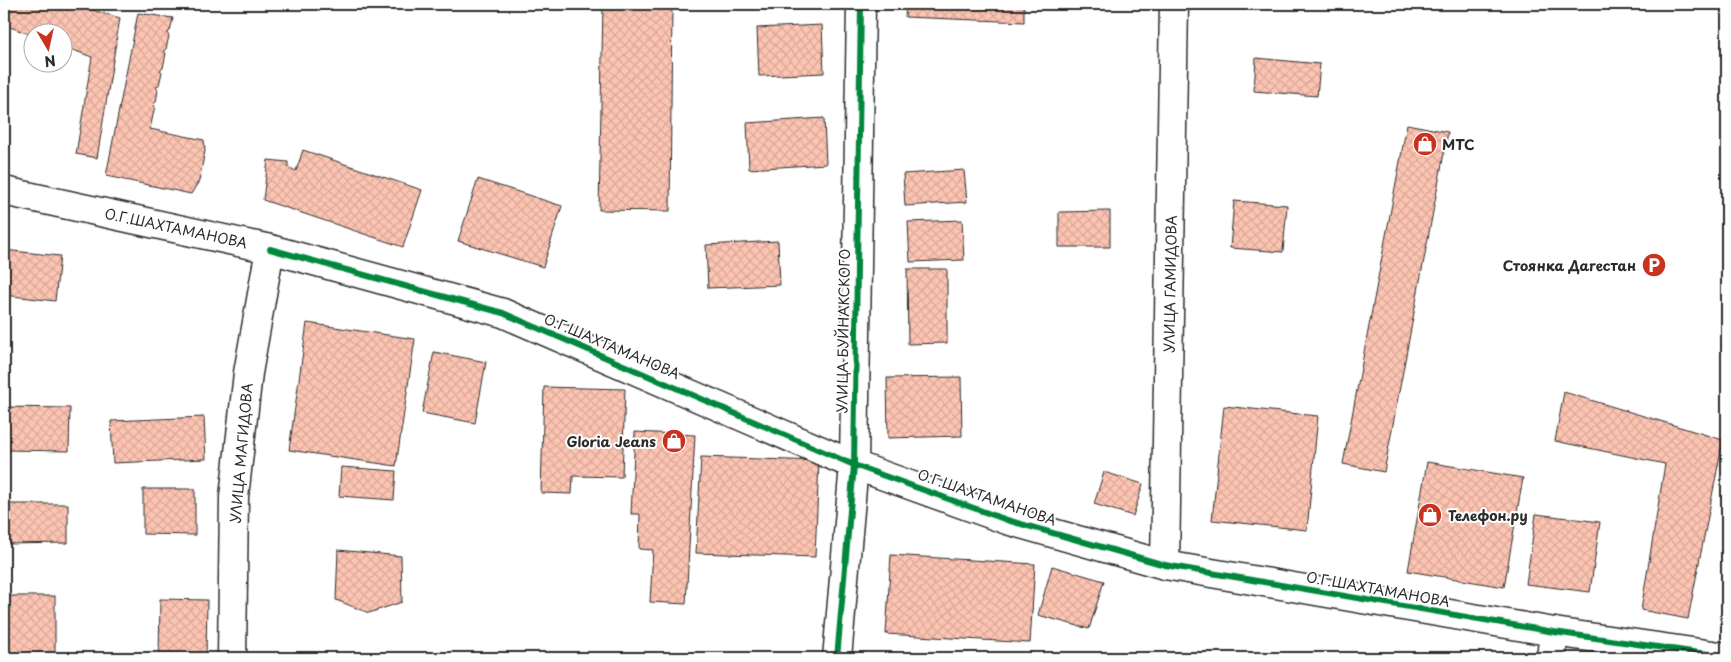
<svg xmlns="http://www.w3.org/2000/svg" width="1731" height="662" font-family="'Playpen Sans',sans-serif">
<defs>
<pattern id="building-cross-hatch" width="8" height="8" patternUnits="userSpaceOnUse" patternTransform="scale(1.25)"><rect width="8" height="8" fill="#fdc4b2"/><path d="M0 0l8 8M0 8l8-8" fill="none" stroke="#d9a999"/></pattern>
</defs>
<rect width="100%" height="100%" fill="#fff"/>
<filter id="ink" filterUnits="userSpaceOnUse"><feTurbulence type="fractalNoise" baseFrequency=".02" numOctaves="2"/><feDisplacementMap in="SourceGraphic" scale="10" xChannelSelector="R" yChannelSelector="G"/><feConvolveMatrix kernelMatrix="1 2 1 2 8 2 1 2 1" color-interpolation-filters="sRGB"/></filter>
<g filter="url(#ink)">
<g fill="url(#building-cross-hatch)" stroke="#2b2b2b">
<path d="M4 4H72L120 18 97 158 76 154 92 57 62 46V32H32V35L7 26 4 38Z"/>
<path d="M603 4H672L670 211 599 210Z"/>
<path d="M906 4H1024V22L905 17Z"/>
<path d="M138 13 173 18 170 31 167 33 169 36 166 49 163 51 166 53 163 68 160 70 162 72 159 85 156 87 158 90 156 102 153 104 155 106 150 129 204 140 205 151 199 181 191 194 106 176Z"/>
<path d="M822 25 824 73 759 76 757 28Z"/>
<path d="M1256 58 1320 64 1317 96 1254 91Z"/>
<path d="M824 118 826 164 749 169 747 123Z"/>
<path d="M1407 124 1448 132 1384 472 1343 464Z"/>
<path d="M303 150 422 190 403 247 263 200 268 160 288 162V167L296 171Z"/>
<path d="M964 170 967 202 905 206 903 174Z"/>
<path d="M478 179 562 206 543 267 458 241Z"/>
<path d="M1234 201 1287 205 1283 252 1230 248Z"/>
<path d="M1110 211V247H1059V212Z"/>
<path d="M962 220 964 260 910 262 908 222Z"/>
<path d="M778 241 780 285 708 288 706 245Z"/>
<path d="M4 250 60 256 55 301 4 295Z"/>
<path d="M907 269H947V343L908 344Z"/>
<path d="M307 323 415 339 396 466 289 450Z"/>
<path d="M434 352 486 362 475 423 422 413Z"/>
<path d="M961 377 962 436 888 438 887 378Z"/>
<path d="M544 387 625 389 622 477 573 476 572 494 541 493Z"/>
<path d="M1564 392 1723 440 1688 619 1641 610 1665 464 1555 441Z"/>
<path d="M1224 406 1318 416 1307 530 1212 520Z"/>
<path d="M5 407 70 408 69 451 4 450Z"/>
<path d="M204 417 206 459 113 463 111 421Z"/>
<path d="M635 432 695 435 686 604 650 602 653 550 639 549 640 514H631Z"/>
<path d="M701 457 819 461 815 557 696 553Z"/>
<path d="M1427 462 1523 478 1504 587 1408 571Z"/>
<path d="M341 467 396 471 394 500 339 496Z"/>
<path d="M1104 472 1143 484 1133 516 1094 504Z"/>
<path d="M143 489H195V535L143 534Z"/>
<path d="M7 504H68V543L7 544Z"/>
<path d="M1536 514 1600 522 1590 592 1526 584Z"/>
<path d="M338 550 401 556 402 602 369 613 336 600Z"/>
<path d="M891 555 1035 564 1030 643 886 634Z"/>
<path d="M1052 566 1104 581 1089 629 1038 615Z"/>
<rect x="5" y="596" width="50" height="62"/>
<path d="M160 599 207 600 206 658 159 657Z"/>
</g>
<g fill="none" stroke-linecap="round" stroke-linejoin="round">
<g stroke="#2b2b2b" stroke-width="31">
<g id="minor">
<path d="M270 249 503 313 854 465 1007 520 1165 565 1554 632 1727 657"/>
<path d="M1165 565 1174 4"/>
<path d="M837 658 854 465 861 4"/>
<path d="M1551 658 1554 632"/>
</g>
</g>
<g stroke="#2b2b2b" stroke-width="31">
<path id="major" d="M4 191 270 249 248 373 234 497 232 658"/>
</g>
<use href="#minor" stroke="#fff" stroke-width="28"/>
<use href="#major" stroke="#fff" stroke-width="28"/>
<g stroke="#fff" stroke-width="9">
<g id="cycleway">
<path d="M270 249 503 313 854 465 1007 520 1165 565 1554 632 1727 657"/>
<path d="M837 658 854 465 861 4"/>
</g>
</g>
<use href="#cycleway" stroke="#00873e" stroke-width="6"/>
</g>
</g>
<defs>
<g id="shop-disc" transform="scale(1.25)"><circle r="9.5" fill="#c8321e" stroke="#fff"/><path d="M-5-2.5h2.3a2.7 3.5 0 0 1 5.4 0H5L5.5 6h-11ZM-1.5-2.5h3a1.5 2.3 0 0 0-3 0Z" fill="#fff"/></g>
<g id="parking-disc" transform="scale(1.25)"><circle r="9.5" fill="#c8321e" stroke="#fff"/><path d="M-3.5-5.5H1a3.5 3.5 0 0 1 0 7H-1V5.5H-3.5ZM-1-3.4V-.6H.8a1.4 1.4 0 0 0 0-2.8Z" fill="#fff"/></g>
</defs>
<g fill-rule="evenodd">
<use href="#shop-disc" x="1425" y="144"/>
<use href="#parking-disc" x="1654" y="265"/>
<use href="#shop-disc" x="674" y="441"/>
<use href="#shop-disc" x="1430" y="515"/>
</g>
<g text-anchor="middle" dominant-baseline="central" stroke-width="4" stroke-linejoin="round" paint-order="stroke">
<g font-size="14" font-weight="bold" fill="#2b2b2b" stroke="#fff" text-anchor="start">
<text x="1442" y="144">МТС</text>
<text x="1636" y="265" text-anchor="end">Стоянка Дагестан</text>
<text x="656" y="441" text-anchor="end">Gloria Jeans</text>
<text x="1448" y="515">Телефон.ру</text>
</g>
<g font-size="14" fill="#2b2b2b" stroke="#fff">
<text transform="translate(176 228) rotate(12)">О.Г.ШАХТАМАНОВА</text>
<text transform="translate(1170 284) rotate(-89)">УЛИЦА ГАМИДОВА</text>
<text transform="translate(843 331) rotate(-89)">УЛИЦА БУЙНАКСКОГО</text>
<text transform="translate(612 346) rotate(23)">О.Г.ШАХТАМАНОВА</text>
<text transform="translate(241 453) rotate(-85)">УЛИЦА МАГИДОВА</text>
<text transform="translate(987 497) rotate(19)">О.Г.ШАХТАМАНОВА</text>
<text transform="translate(1378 589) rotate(10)">О.Г.ШАХТАМАНОВА</text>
</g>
</g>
<rect width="1731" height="662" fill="none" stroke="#fff" stroke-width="20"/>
<rect x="10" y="10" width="1711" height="642" fill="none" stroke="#2b2b2b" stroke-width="2" filter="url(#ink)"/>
<g transform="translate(48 48) rotate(171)"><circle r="24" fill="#ffffff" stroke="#aaaaaa"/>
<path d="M0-4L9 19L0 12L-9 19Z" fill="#c8321e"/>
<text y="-8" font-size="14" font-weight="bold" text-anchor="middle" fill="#2b2b2b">N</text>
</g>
</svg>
